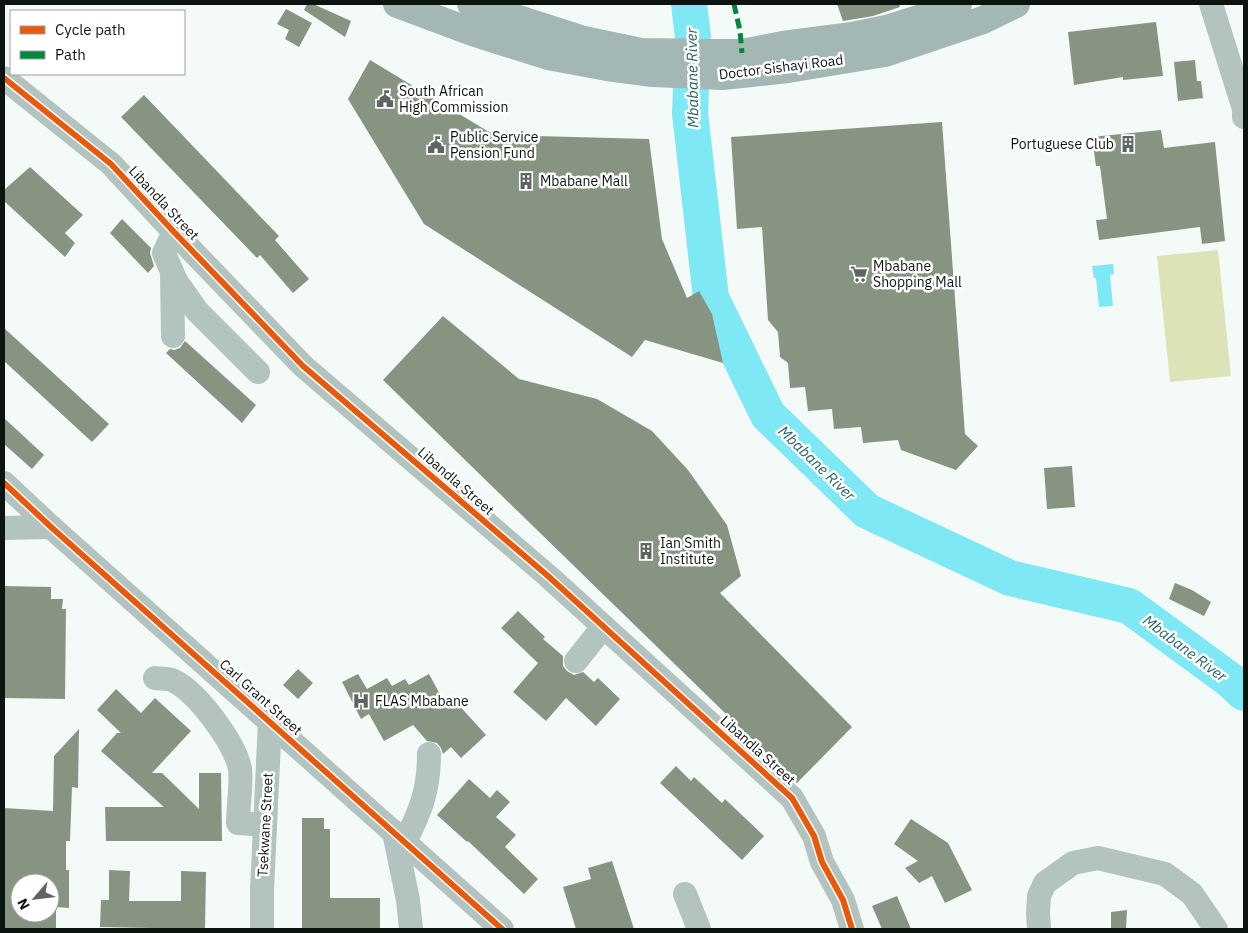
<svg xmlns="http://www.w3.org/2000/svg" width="1248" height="933" font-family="'IBM Plex Sans',sans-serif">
<rect width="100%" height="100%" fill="#f4faf7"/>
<path fill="#dce3b6" d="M1218 250 1231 376 1170 382 1157 256Z"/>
<path fill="#7ee8f4" d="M1113 264 1114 274 1110 275 1113 306 1099 307 1096 278H1094L1092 266Z"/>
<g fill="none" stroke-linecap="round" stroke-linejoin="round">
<path stroke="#7ee8f4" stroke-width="36" d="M689 4 693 37 690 113 711 298 768 415 867 511 1010 578 1129 606 1230 680 1244 693"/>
</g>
<g fill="#879481" fill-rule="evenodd">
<path d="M307 4H313L351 21 345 37 304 10Z"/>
<path d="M837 4H899L900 7 873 16 843 21Z"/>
<path d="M286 9 312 23 299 47 285 39 289 30 277 24Z"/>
<path d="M1156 22 1163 76 1123 80V77L1074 85 1068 32Z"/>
<path d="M370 60 494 135 649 139 662 239 687 298 699 291 712 314 723 363 645 340 632 357 424 224 348 99Z"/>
<path d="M1195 60 1197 81H1201L1203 98 1178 101 1174 62Z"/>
<path d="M144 95 279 236 275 240 309 279 293 293 260 255 257 258 121 117Z"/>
<path d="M942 122 965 434 978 446 956 470 901 450 898 440 863 443 861 427 834 429 832 409 808 411 805 387 790 388 788 363 780 357 778 332 768 320 762 227 737 229 731 137Z"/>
<path d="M1161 130 1164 148 1215 142 1225 241 1202 244 1200 227 1099 240 1096 220 1107 219 1100 166H1096L1092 137Z"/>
<path d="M30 167 83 215 65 233 75 243 65 257 4 201V190Z"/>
<path d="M122 219 151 248 150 253 154 266 148 273 110 233Z"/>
<path d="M443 316 519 379 597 399 652 431 688 470 727 525 741 576 720 593 852 727 797 783 383 380Z"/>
<path d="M4 328 109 424 92 442 4 361Z"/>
<path d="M185 341 256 405 242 423 166 353 170 349 174 350 180 348Z"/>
<path d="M4 418 44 455 32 469 4 444Z"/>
<path d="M1072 466 1075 507 1047 509 1044 468Z"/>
<path d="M1175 583 1192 590 1211 602 1204 616 1169 599Z"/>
<path d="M4 586 51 587V599H63L62 609H66L65 699 4 698Z"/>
<path d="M518 611 545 637 543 639 563 656V666L567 671 574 675 583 672 594 682 598 678 620 699 596 726 566 698 546 721 513 692 538 663 501 628Z"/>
<path d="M298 669 313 683 298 699 283 685Z"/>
<path d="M358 674 367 689 387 678 392 686 405 679 409 685 429 674 448 709 456 702 486 735 461 758 451 747 443 754 441 748 437 743 427 741 413 725 384 741 369 714 361 719 342 682Z"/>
<path d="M116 689 141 713 155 698 191 731 152 773H162L199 809V773H221L222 841H106L105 807H164L101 751 117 733H121L97 710Z"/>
<path d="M79 729 78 788 72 787 70 841H66V870H69V908L56 907V929H4V808L53 811 54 756ZM20 883H50V913H20Z"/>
<path d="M676 766 691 781 694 777 722 803 725 799 764 836 742 860 660 783Z"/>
<path d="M469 779 490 798 497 790 510 802 496 817 516 835 505 847 538 879 524 894 468 841 467 842 437 815Z"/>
<path d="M302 818H324V829H330V898H380V929H302Z"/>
<path d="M911 819 948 843 972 890 945 903 932 876 919 883 905 868 918 861 894 844Z"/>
<path d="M612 861 634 929H576L563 887 591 879 588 868Z"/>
<path d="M109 870 130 871 129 901H181V871L206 872 205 929 100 927 101 900H109Z"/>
<path d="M897 896 911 929H882L872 906Z"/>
<path d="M1127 910 1126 929H1111V912Z"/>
</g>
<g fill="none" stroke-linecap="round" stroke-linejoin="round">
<g stroke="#b3c4c0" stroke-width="24">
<path d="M1211 4 1244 109V117"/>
<path d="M4 78 111 164 174 232 303 366 548 576 792 798 814 836 822 862 843 900 852 929"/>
<path d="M174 232 164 253 176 281 197 311 258 372"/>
<path d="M172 272 173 336"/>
<path d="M4 483 51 527 502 929"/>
<path d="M4 528 51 527"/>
<path d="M576 661 603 627"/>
<path d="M155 678C161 679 169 678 174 681 198 693 235 743 240 769 242 783 238 808 238 823L265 825"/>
<path d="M394 832 408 900 411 929"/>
<path d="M405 842C421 810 429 790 429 754"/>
<path d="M685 894 699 929"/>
<path d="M262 929V890L270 721"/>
<path d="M1039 929 1038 913 1039 896 1045 883 1073 863 1098 858 1165 874 1192 894 1216 929"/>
</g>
<g stroke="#a3b8b4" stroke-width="28">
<path d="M397 4 472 32 548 56 607 67 653 73 723 76 788 69 885 53 983 20 1016 4"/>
<path d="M471 4 584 40 641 52 711 53H742L783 45 852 36 886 29 934 14 958 4"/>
</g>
<path stroke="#00873e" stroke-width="5" stroke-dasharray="10 5" stroke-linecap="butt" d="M734 4 740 31 742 53"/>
<g stroke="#fff" stroke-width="9">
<g id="cycleway">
<path d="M4 78 111 164 174 232 303 366 548 576 792 798 814 836 822 862 843 900 852 929"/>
<path d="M4 483 51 527 502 929"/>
</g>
</g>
<use href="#cycleway" stroke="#e8590c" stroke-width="6"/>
</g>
<defs>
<g id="civic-bare" transform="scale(1.35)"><path d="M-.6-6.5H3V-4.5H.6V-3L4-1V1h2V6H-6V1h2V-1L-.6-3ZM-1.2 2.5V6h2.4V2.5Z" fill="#5d6461" stroke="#fff" stroke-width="2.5" paint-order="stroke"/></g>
<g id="building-bare" transform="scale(1.35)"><path d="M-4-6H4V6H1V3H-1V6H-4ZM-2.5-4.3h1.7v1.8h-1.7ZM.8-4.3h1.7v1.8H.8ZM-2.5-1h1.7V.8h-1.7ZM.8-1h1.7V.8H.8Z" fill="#5d6461" stroke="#fff" stroke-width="2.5" paint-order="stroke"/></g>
<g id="supermarket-bare" transform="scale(1.35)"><path d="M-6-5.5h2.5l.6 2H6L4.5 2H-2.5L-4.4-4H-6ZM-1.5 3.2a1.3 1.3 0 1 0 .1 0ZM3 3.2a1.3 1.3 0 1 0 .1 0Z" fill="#5d6461" stroke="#fff" stroke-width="2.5" paint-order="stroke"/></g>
<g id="hospital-bare" transform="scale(1.35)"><path d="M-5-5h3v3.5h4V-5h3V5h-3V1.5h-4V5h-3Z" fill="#5d6461" stroke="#fff" stroke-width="2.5" paint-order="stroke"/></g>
</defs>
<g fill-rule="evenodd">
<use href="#civic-bare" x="385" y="99"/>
<use href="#building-bare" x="1128" y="144"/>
<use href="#civic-bare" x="436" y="145"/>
<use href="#building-bare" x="526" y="181"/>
<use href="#supermarket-bare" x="859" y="274"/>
<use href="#building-bare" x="646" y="551"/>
<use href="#hospital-bare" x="361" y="701"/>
</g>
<g text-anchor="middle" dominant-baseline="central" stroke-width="5" stroke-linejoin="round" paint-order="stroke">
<g font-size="14" fill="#0c1410" stroke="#fff">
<text transform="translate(781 67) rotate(-7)">Doctor Sishayi Road</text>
<text transform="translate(164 203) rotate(47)">Libandla Street</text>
<text transform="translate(456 481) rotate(41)">Libandla Street</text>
<text transform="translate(261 697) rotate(42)">Carl Grant Street</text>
<text transform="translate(758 750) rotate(42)">Libandla Street</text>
<text transform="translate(265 825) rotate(-87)">Tsekwane Street</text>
</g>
<g font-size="14" fill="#0c1410" stroke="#fff" text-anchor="start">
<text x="399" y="91">South African<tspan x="399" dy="16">High Commission</tspan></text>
<text x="450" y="137">Public Service<tspan x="450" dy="16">Pension Fund</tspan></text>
<text x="1114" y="144" text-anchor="end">Portuguese Club</text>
<text x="540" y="181">Mbabane Mall</text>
<text x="873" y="266">Mbabane<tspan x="873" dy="16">Shopping Mall</tspan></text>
<text x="660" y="543">Ian Smith<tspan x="660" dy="16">Institute</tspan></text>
<text x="375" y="701">FLAS Mbabane</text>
</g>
<g font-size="15" font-style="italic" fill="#256168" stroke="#fff">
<text transform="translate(692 78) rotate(-91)">Mbabane River</text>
<text transform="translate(817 463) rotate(44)">Mbabane River</text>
<text transform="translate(1185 648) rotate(37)">Mbabane River</text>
</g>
</g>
<rect width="1248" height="933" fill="none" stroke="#0c1410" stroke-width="10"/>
<rect x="10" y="10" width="175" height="65" fill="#ffffff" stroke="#9ea19f"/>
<rect x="20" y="26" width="25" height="8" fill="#e8590c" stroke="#9ea19f"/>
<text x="55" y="35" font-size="15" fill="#0c1410">Cycle path</text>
<rect x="20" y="51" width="25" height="8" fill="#00873e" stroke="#9ea19f"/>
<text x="55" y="60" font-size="15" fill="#0c1410">Path</text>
<g transform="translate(35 898) rotate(242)"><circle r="24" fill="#ffffff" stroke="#9ea19f"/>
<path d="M0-4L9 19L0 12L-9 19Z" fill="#5d6461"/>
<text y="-8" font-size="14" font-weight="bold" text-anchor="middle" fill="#0c1410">N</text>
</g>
</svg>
